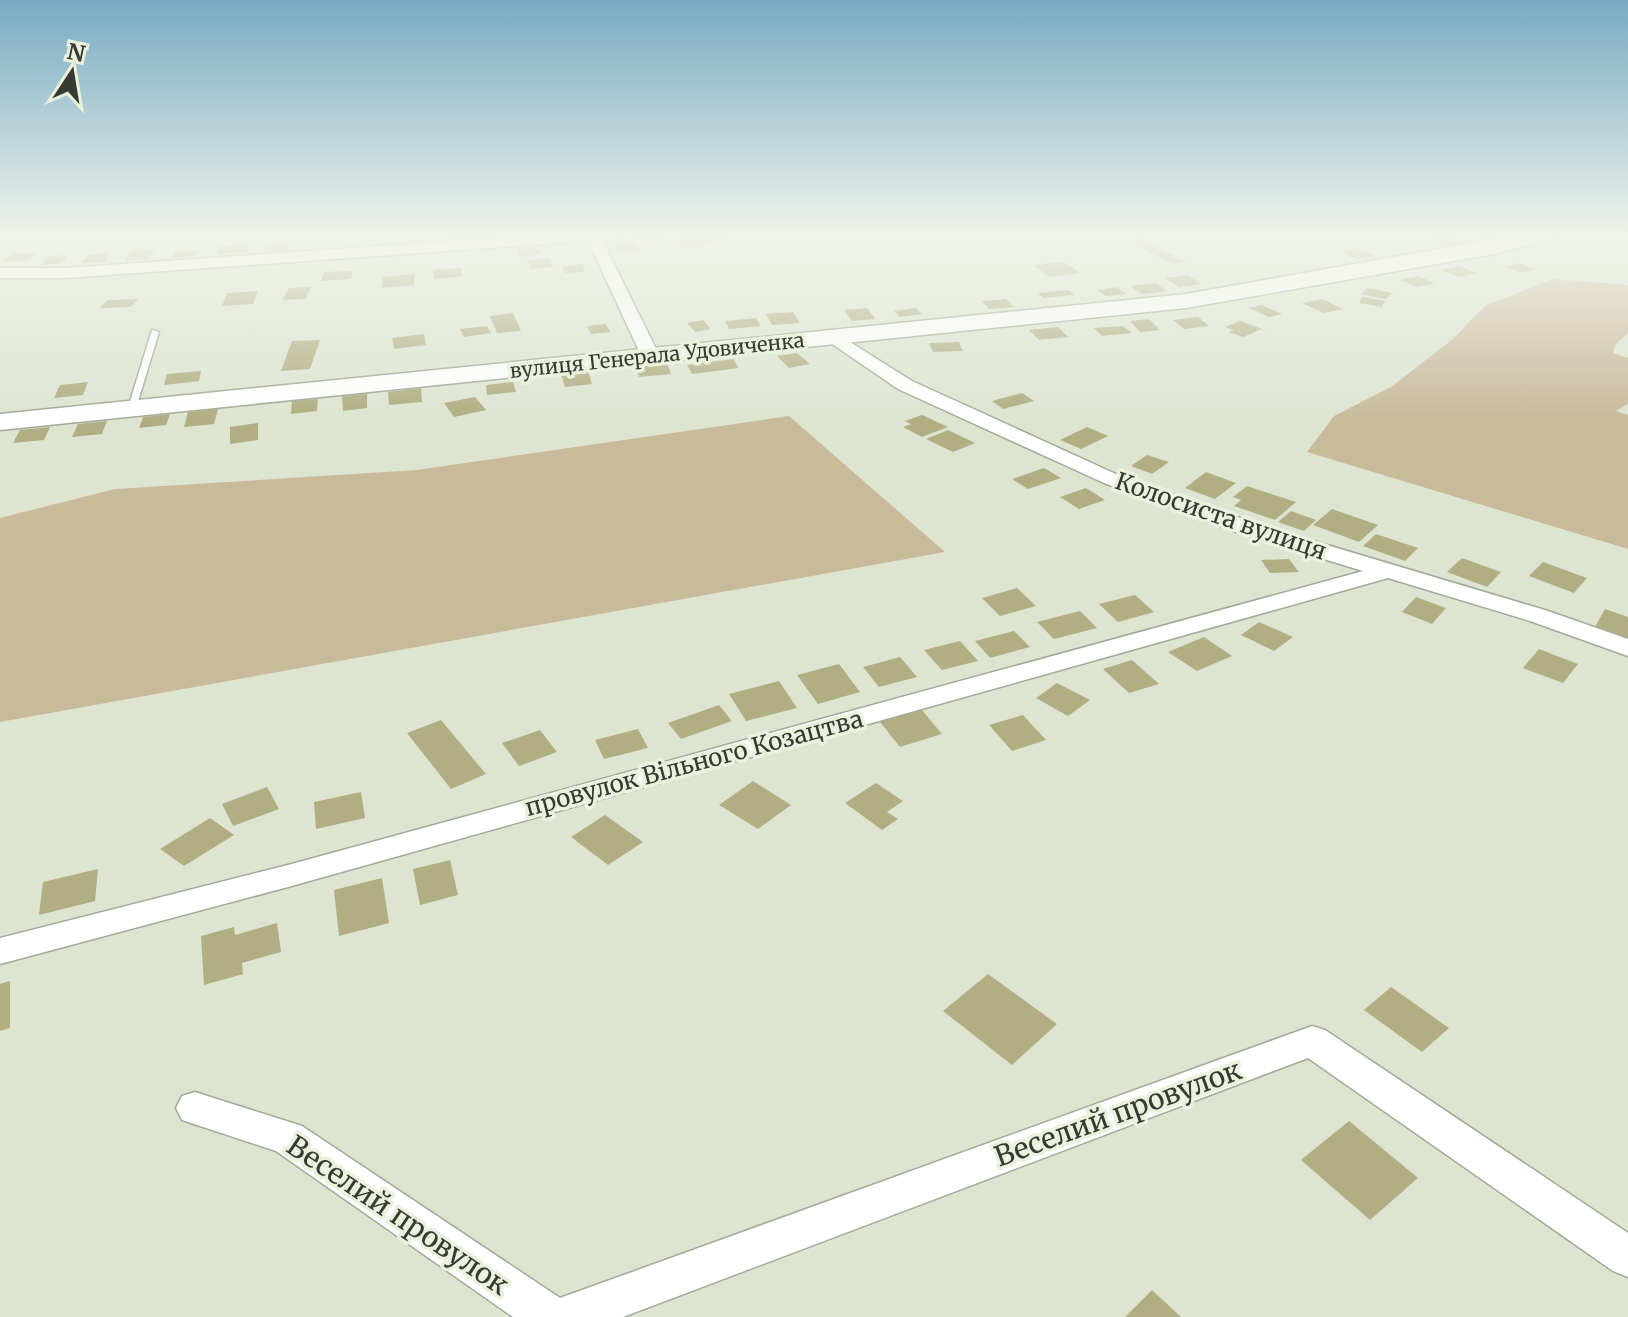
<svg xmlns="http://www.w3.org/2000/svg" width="1628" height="1317" font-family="Merriweather,serif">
<rect width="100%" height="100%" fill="#dde5d1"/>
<g fill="#caba9c">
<path d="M1553 279 1628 285V333L1615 345 1613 353 1628 358V404L1616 411 1628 415V549L1307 452 1334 416 1391 387 1453 339 1485 306Z"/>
<path d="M789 416 945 552 0 722V518L115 489 417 470Z"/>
</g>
<g fill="#b1ae83">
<path d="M655 234 662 241 643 244 636 236Z"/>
<path d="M700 234H713L725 241 687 249 671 241Z"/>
<path d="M1448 237 1468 244 1451 248 1432 240Z"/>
<path d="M1141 239 1186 262 1172 264 1128 241Z"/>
<path d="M631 242 638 250 619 252 612 245Z"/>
<path d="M290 243 288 250 264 252 266 245Z"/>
<path d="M250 244 247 252 217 254 220 246Z"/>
<path d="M535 247 541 254 521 257 516 249Z"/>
<path d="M155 249 149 259 125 261 131 250Z"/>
<path d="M1361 249 1376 256 1356 259 1341 251Z"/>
<path d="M198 250 194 256 172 258 176 251Z"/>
<path d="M16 253 37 254 22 262 1 261Z"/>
<path d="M110 253 105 262 82 263 88 255Z"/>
<path d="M68 255 62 263 42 265 49 256Z"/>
<path d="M550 258 552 267 530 269 528 260Z"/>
<path d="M1064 262 1080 273 1049 277 1034 265Z"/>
<path d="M1519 263 1537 269 1523 273 1506 267Z"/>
<path d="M583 264 584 272 564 273 563 266Z"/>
<path d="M1458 266 1477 273 1459 277 1440 270Z"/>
<path d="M461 268 462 276 434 279 433 270Z"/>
<path d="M353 271 351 279 321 281 324 272Z"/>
<path d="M415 274 414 285 382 288 383 277Z"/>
<path d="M1187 275 1201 284 1179 287 1165 278Z"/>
<path d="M1418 276 1435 283 1417 287 1400 280Z"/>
<path d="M1155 283 1167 291 1142 294 1130 286Z"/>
<path d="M311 287 305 299 282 300 289 288Z"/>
<path d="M1117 287 1126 294 1106 296 1097 290Z"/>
<path d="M1367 288 1393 293 1386 299 1361 294Z"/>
<path d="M1069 290 1074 295 1043 298 1038 293Z"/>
<path d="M258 291 253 304 222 306 227 293Z"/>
<path d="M1362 297 1385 301 1382 307 1359 303Z"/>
<path d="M138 299 131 307 100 308 107 300Z"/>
<path d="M1006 299 1014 307 989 309 982 301Z"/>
<path d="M1322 299 1343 309 1324 313 1302 303Z"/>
<path d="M1262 305 1282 314 1269 317 1249 308Z"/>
<path d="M867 308 875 319 852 321 844 310Z"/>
<path d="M916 308 922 314 900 317 894 311Z"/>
<path d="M793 312 800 323 772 325 766 314Z"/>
<path d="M513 313 521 331 497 333 490 316Z"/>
<path d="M1198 317 1209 326 1184 329 1173 320Z"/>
<path d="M756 318 761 326 729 329 725 321Z"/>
<path d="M1149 319 1160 330 1140 332 1130 321Z"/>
<path d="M703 320 711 329 695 332 687 323Z"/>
<path d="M1240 321 1262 329 1243 337 1229 332 1234 330 1225 327Z"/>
<path d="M606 324 610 332 591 334 587 326Z"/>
<path d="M487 326 491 333 464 337 460 329Z"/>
<path d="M1123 326 1132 333 1102 336 1094 328Z"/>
<path d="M1058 327 1068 337 1039 340 1029 330Z"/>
<path d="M424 334 426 345 394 349 392 338Z"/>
<path d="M320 340 310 369 281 371 292 341Z"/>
<path d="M959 342 963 351 933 352 929 343Z"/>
<path d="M797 353 810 364 789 368 777 356Z"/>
<path d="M733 359 739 368 692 374 687 365Z"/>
<path d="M667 363 671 374 639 377 636 366Z"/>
<path d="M201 371 199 381 164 385 167 374Z"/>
<path d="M588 371 592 384 565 387 561 374Z"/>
<path d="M88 382 83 395 54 398 60 385Z"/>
<path d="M513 382 516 392 487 395 486 385Z"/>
<path d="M421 388 422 402 389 405 388 392Z"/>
<path d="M1022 393 1034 401 1003 409 992 401Z"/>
<path d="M367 394V408L343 411 342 396Z"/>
<path d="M475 397 486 410 454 417 444 403Z"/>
<path d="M318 399 317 411 291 414 292 401Z"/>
<path d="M218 409 214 424 184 427 188 412Z"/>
<path d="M170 414 166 425 139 428 143 417Z"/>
<path d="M922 415 948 427 922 437 903 427 911 424 905 421Z"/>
<path d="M107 421 102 434 72 437 78 424Z"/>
<path d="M258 423V440L230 444V427Z"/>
<path d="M50 427 44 440 13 443 20 430Z"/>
<path d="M1087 427 1108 436 1081 449 1060 440Z"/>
<path d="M948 430 975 443 953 452 926 439Z"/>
<path d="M1147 455 1169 462 1152 474 1131 466Z"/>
<path d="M1044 468 1061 478 1028 489 1012 479Z"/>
<path d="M1206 472 1236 483 1215 499 1185 488Z"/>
<path d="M1247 486 1296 502 1275 520 1234 506 1241 500 1233 497Z"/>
<path d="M1086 488 1105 500 1079 509 1060 497Z"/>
<path d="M1332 509 1378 525 1359 542 1313 525Z"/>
<path d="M1291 511 1316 520 1304 531 1278 522Z"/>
<path d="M1376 534 1418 548 1405 561 1363 546Z"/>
<path d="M1462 558 1501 572 1487 587 1447 572Z"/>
<path d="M1289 559 1299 572 1270 573 1261 560Z"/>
<path d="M1543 562 1587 578 1574 593 1529 576Z"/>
<path d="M1017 588 1036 606 1000 616 982 598Z"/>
<path d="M1135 595 1154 612 1118 622 1099 604Z"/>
<path d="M1416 597 1446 608 1432 624 1402 612Z"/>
<path d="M1605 609 1628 617V638L1595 627Z"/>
<path d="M1080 611 1097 628 1054 639 1037 622Z"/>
<path d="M1259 622 1293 637 1274 651 1241 635Z"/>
<path d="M1014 631 1030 647 990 658 975 641Z"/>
<path d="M1204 637 1232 656 1197 671 1168 652Z"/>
<path d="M960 641 978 661 942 670 924 650Z"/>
<path d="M1539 649 1578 664 1563 683 1523 668Z"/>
<path d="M900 657 917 677 879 687 863 667Z"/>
<path d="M1132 660 1159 684 1129 693 1103 669Z"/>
<path d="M839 664 860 692 818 704 797 675Z"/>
<path d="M779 681 797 708 746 721 729 694Z"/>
<path d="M1057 683 1090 700 1068 716 1036 698Z"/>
<path d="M719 705 732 721 681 739 668 723Z"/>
<path d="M922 710 942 734 900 747 880 722Z"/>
<path d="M1023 715 1046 740 1012 751 989 725Z"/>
<path d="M441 720 486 774 451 789 407 733Z"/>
<path d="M638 729 648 748 604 759 595 740Z"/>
<path d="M540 730 557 752 519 766 502 743Z"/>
<path d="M753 781 791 805 758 829 719 805Z"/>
<path d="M876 783 903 801 887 812 898 819 882 830 845 803Z"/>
<path d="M267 787 279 809 233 826 222 804Z"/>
<path d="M361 792 365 818 316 829 314 802Z"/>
<path d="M605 815 643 842 608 865 571 837Z"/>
<path d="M210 818 234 835 184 866 160 849Z"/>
<path d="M450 860 458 895 420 905 413 869Z"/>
<path d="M98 869 95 901 39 915 43 882Z"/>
<path d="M382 878 389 923 339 936 334 890Z"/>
<path d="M277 923 281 952 242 963 243 974 204 985 201 936 234 927 235 935Z"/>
<path d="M988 974 1057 1024 1012 1065 943 1011Z"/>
<path d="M10 981V1028L0 1031V984Z"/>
<path d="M1391 987 1449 1028 1422 1052 1364 1010Z"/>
<path d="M1349 1121 1418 1178 1370 1220 1301 1160Z"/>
<path d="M1152 1290 1181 1317H1125Z"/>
</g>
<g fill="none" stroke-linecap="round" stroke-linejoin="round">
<g stroke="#a2aa97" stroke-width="3">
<path id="lane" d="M152 330 159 332 136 408 135 410H129L128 408Z"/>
</g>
<g stroke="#a2aa97" stroke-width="3">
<g id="street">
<path d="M552 234H628L621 238 602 240 659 355 656 359 650 360 641 355 588 241 66 278H0V268H66Z"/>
<path d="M834 332 912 381 1118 475 1257 524 1548 611 1628 639V656L1530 621 1388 578 288 887 0 964V938L288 865 1363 571 1241 534 1104 483 898 389 828 341 825 337 828 333Z"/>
<path d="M1312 1026 1325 1030 1628 1233V1277L1613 1271 1308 1058 623 1317H513L276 1151 182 1120 176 1108 182 1096 195 1092 302 1126 560 1298Z"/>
</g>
</g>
<g stroke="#a2aa97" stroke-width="3">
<path id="secondary" d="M1522 234H1558L1555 238 1494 254 1186 308 0 430V414L1186 294Z"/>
</g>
<use href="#lane" fill="#fff" fill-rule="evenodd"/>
<use href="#street" fill="#fff" fill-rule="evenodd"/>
<use href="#secondary" fill="#fff" fill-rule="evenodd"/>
</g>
<linearGradient id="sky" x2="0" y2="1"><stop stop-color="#77abc3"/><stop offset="0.56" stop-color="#f0f3ea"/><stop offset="1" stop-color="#f0f3ea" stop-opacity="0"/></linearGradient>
<rect width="1628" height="419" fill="url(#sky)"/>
<g text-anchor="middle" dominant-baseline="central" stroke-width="7" stroke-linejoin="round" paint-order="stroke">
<g font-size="20" fill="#373a32" stroke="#eaf2de">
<text transform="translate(657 355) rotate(-6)">вулиця Генерала Удовиченка</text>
</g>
<g font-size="24" fill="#373a32" stroke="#eaf2de">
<text transform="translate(1221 516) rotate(19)">Колосиста вулиця</text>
<text transform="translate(694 763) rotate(-15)">провулок Вільного Козацтва</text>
</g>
<g font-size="28" fill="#373a32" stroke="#eaf2de">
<text transform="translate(1118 1113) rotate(-20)">Веселий провулок</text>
<text transform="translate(398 1215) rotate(34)">Веселий провулок</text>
</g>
</g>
<g transform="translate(72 72) rotate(12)" stroke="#eaf2de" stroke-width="6" paint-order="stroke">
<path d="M0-6L14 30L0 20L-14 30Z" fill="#373a32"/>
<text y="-12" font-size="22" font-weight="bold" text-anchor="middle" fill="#373a32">N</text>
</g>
</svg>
